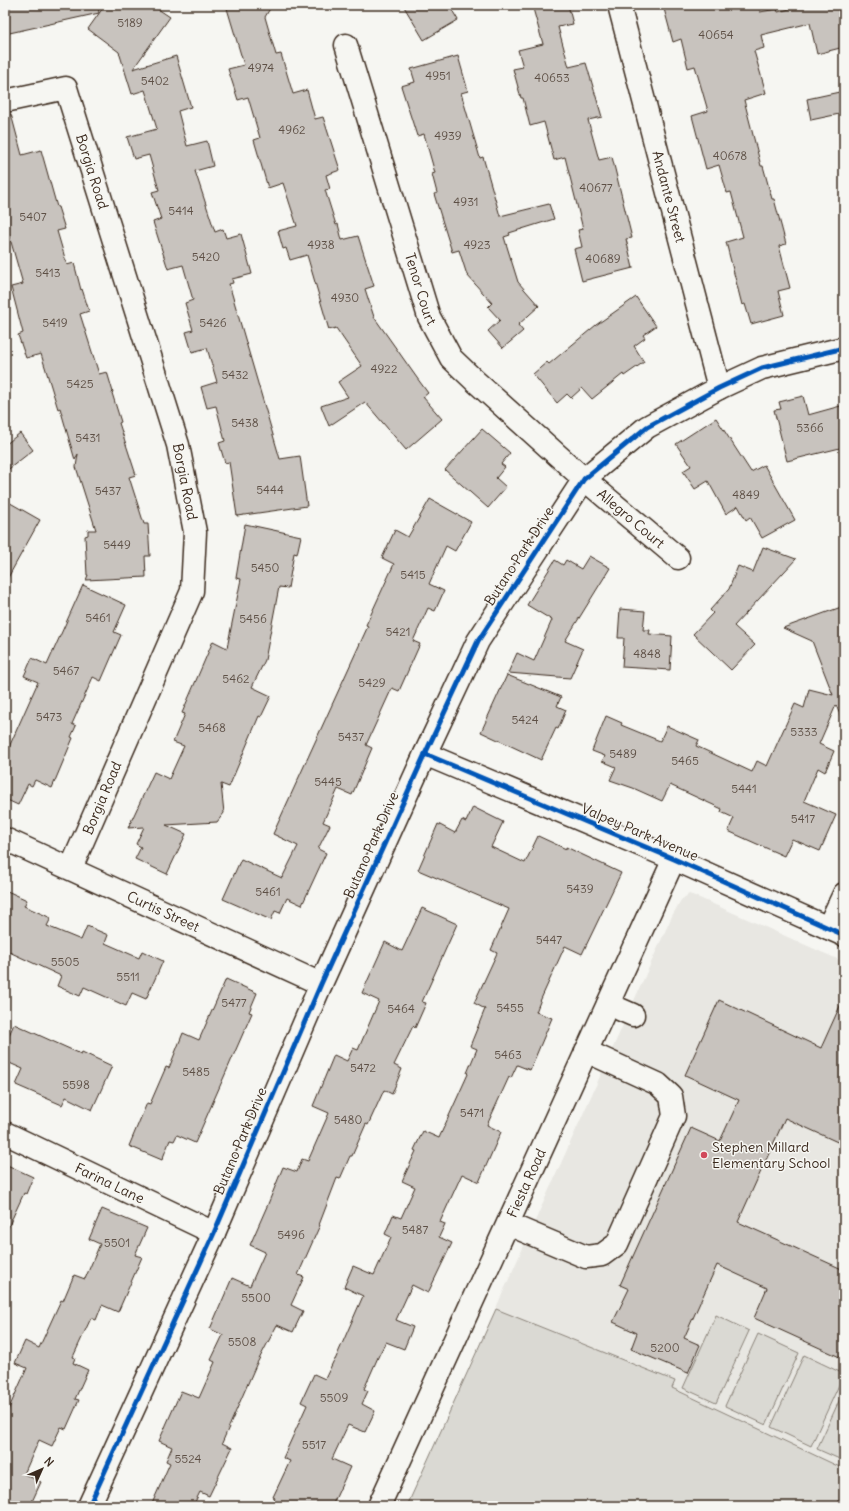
<svg xmlns="http://www.w3.org/2000/svg" width="849" height="1511" font-family="Delius,sans-serif">
<rect width="100%" height="100%" fill="#f6f6f2"/>
<filter id="ink" filterUnits="userSpaceOnUse"><feTurbulence type="fractalNoise" baseFrequency=".025" numOctaves="2"/><feDisplacementMap in="SourceGraphic" scale="8" xChannelSelector="R" yChannelSelector="G"/><feConvolveMatrix kernelMatrix="1 2 1 2 8 2 1 2 1" color-interpolation-filters="sRGB"/></filter>
<g filter="url(#ink)">
<path fill="#e8e7e2" d="M689 894 695 896 844 962V1506H407L672 916 681 900Z"/>
<g fill="#dad9d3" stroke="#8a8278">
<path d="M496 1309 675 1381 672 1388 844 1469V1506H407Z"/>
<path d="M716 1315 749 1331 716 1403 683 1388Z"/>
<path d="M758 1334 799 1353 766 1425 725 1406Z"/>
<path d="M804 1355 844 1374 811 1446 771 1427Z"/>
<path d="M844 1390V1461L817 1449Z"/>
</g>
<g fill="#c8c3be" stroke="#3b2a1e">
<path d="M5 5H98L99 13 5 34Z"/>
<path d="M105 5H152L170 17 133 69 176 56 191 107 178 111 187 146 207 141 213 166 195 171 215 232 223 229 226 238 241 234 252 274 232 279 233 283 229 284 280 459 300 456 307 506 237 516 229 462 225 463 219 443 225 441 216 406 207 408 201 387 217 382 207 348 192 352 186 332 193 330 185 303 193 300 183 265 168 269 153 222 161 219 152 192 159 190 149 155 134 159 127 137 157 129 145 90 132 94 119 52 88 29Z"/>
<path d="M226 5H272L265 17 276 55 281 54 293 94 307 90 315 119 323 117 340 170 326 175 330 189 325 190 336 225 338 224 342 240 358 236 374 286 365 289 374 317 417 378 428 393 423 397 442 419 406 450 365 402 329 426 321 406 348 397 338 382 362 366 336 328 329 330 307 255 290 260 286 248 283 249 278 231 297 226 283 183 268 188 254 140 260 138 248 97 238 100 228 69 244 65Z"/>
<path d="M403 5H449L458 20 424 40Z"/>
<path d="M532 5H568L573 24 558 27 569 67 586 63 602 117 588 120 599 160 612 157 632 238 626 239 633 268 582 281 574 249 582 247 578 230 583 229 565 157 554 160 544 122 530 126 523 98H521L513 69 523 67 518 50 543 44Z"/>
<path d="M663 5H759L760 12 777 9 778 12 805 5H844V47L817 54 810 23 761 35 764 48 754 51 766 93 744 100 761 166H763L772 199H774L786 244 779 246 790 288 778 291 784 315 751 324 745 304 742 305 726 242 743 237 731 192 727 193 719 165 706 169 692 116 708 111 695 66 688 68 681 39 673 42Z"/>
<path d="M458 56 468 91 461 93 480 158 483 157 500 216 549 204 554 219 509 233 510 235 504 237 518 282 539 306 518 325 523 331 503 348 488 331 500 320 488 307 492 303 467 275 459 250 452 252 434 194 437 193 432 174 435 173 424 134 417 136 401 86 415 82 411 69Z"/>
<path d="M844 91V113L811 120 807 99Z"/>
<path d="M11 114 22 155 41 150 57 207H58L65 229 57 231 67 265 74 263 81 290 82 289 89 311 80 314 99 374 107 372 113 392 112 393 121 422 119 423 136 475 129 477 144 524H148L150 556H145L146 577 86 580 88 575H87L85 536 88 535V530H96L76 467 78 454 75 460 60 408 58 409 41 354 26 358 18 335 23 333 11 287 23 284 5 221V115Z"/>
<path d="M636 297 656 326 643 335 645 338 634 346 644 362 624 376 623 374 592 399 582 388 571 398 567 394 557 403 533 374 547 362 549 364 596 325Z"/>
<path d="M803 396 808 415 844 405V447L787 461 774 410 781 409 779 402Z"/>
<path d="M716 418 751 472 764 465 795 520 762 538 750 517 746 520 738 506 726 514 708 481 695 489 683 471 691 466 676 444Z"/>
<path d="M482 429 510 453 501 464 505 467 496 478 506 487 488 508 445 470Z"/>
<path d="M20 433 33 450 5 472V445Z"/>
<path d="M430 499 471 522 455 551 446 546 429 584 444 591 435 611 428 608 413 641 420 644 399 691 392 688 366 745 372 748 352 795 338 789 323 822 330 825 318 849 326 853 302 905 287 898 280 913 275 911 271 920 223 899 241 859 282 878 298 846 273 834 368 626 366 625 394 564 382 558 395 530 408 537Z"/>
<path d="M5 500 40 520 5 583Z"/>
<path d="M245 524 301 536 297 554 294 553 288 588 279 587 265 660 252 687 271 696 261 717 259 716 229 787 221 784 224 813 217 822 166 825 186 834 167 874 135 859 141 847 136 844 144 827 128 828 154 772 169 779 184 746 173 742 185 714 182 713 213 641 227 648 241 579 236 578Z"/>
<path d="M763 547 796 559 734 626 755 645 731 670 693 634 713 613 710 610 729 589 738 566 753 572Z"/>
<path d="M589 556 610 568 565 641 583 649 570 678 508 673 517 653 534 661 552 620 527 605 555 560 563 565 566 560 581 569Z"/>
<path d="M83 585 126 605 114 632 121 635 101 681 93 677 72 724 76 726 71 737 73 738 52 788 35 780 32 786 28 784 18 805 5 799V756L38 682 24 676 32 658 47 665Z"/>
<path d="M844 606V720H842L836 705 819 744 834 751 825 772 818 768 804 801 836 815 820 851 792 839 784 856 728 831 734 818 721 812 722 809 670 785 662 801 633 788 610 780 616 767 602 761 605 756 592 751 606 716 622 723 621 725 660 741 667 726 699 740 696 746 752 772 757 761 767 766 795 704 804 708 809 689 833 695 812 641 783 628Z"/>
<path d="M620 609 645 611 643 630H650L649 634 672 636 670 670 622 667 624 638H618Z"/>
<path d="M507 675 561 697 557 706 566 710 558 729 556 728 541 760 481 732Z"/>
<path d="M473 807 503 822 491 847 525 863 538 836 566 849V847L621 873 582 954 565 946 541 999 536 1012 552 1018 530 1070 517 1065 511 1078 509 1077 487 1125 501 1132 479 1182 462 1174 440 1222 445 1224 439 1237 452 1243 428 1293 412 1285 396 1320 413 1327 404 1349 386 1342 379 1355 364 1389 368 1391 362 1404 375 1411 365 1432 348 1425 332 1459 350 1467 332 1506H271L275 1498 273 1497 290 1461 283 1458 307 1405 301 1402 314 1374 325 1379 334 1360H335L363 1296 344 1287 353 1266 374 1275 391 1237 385 1234 393 1215 401 1218 415 1187 402 1181 416 1151 414 1150 423 1131 439 1138 468 1074 467 1073 477 1049 470 1046 485 1009 474 1003 497 953 491 950 509 909 418 870 438 824 455 833 462 820 466 822Z"/>
<path d="M5 890 27 900 24 906 51 918 47 926 81 940 87 926 108 935 105 943 139 958 142 951 163 961 146 999 132 993 126 1006 84 987 80 996 57 986 61 976 5 950Z"/>
<path d="M422 908 457 924 422 1002 426 1003 415 1028 413 1026 394 1065 402 1069 392 1094 384 1090 368 1125 366 1124 352 1156H350L340 1179 337 1178 319 1225H320L298 1275 304 1277 291 1305 303 1311 293 1332 277 1325 256 1365 222 1443 232 1448 209 1496 200 1492 193 1506H151L170 1463 166 1461 172 1447 159 1441 181 1391 199 1398 215 1362 211 1360 223 1335 210 1329 232 1278 250 1286 265 1252 250 1245 268 1204 283 1167 297 1172 302 1159 308 1161 329 1113 313 1106 334 1055 347 1061 353 1048 358 1050 379 1001 362 993 385 942 402 951Z"/>
<path d="M226 979 257 993 249 1012 252 1013 195 1143 177 1135 174 1141 170 1140 162 1160 129 1146 147 1103 150 1104 166 1067 169 1068 183 1033 199 1040Z"/>
<path d="M844 997V1145L785 1118 738 1222 844 1270V1359L754 1318 767 1288 717 1265 684 1338 700 1345 688 1373 631 1349 637 1333 613 1322 629 1289 620 1285 691 1128 720 1141 739 1100 685 1075 719 1000 821 1048Z"/>
<path d="M14 1024 81 1054 82 1052 112 1066 92 1110 66 1097 62 1105 16 1085 23 1069 5 1061V1044Z"/>
<path d="M5 1164 33 1177 26 1194 24 1193 5 1234Z"/>
<path d="M102 1209 147 1228 135 1255 142 1257 118 1312 102 1305 96 1320 91 1318 73 1357 75 1358 73 1363 88 1370 75 1399 79 1400 66 1429 61 1427 52 1446 39 1440 24 1474 41 1482 30 1506H5V1417L27 1368 15 1363 25 1341 39 1348 61 1300 63 1301 74 1275 85 1279 100 1244 89 1239Z"/>
</g>
<g fill="none" stroke-linecap="round" stroke-linejoin="round">
<g stroke="#3b2a1e" stroke-width="25">
<g id="minor">
<path id="s1" d="M619 5 719 388"/>
<path id="s2" d="M346 45 429 317 451 358 474 380 584 479 678 558"/>
<path id="s3" d="M5 101 66 88 178 445 195 532 192 591 71 868"/>
<path d="M425 754 674 859 844 935"/>
<path id="s4" d="M5 839 321 984"/>
<path d="M828 928 844 894"/>
<path d="M608 1004 633 1015"/>
<path id="s5" d="M5 1133 214 1233"/>
<path d="M508 1224 586 1257 602 1255 617 1244 674 1116 671 1096 658 1084 586 1051"/>
<path d="M89 1506 214 1233 321 984 425 754 478 641 584 479 647 427 719 388 762 368 844 348"/>
<path id="s6" d="M379 1506 674 859"/>
</g>
</g>
<use href="#minor" stroke="#f6f6f2" stroke-width="22"/>
<g stroke="#f6f6f2" stroke-width="8">
<g id="cycleway">
<path d="M425 754 674 859 844 935"/>
<path d="M89 1506 214 1233 321 984 425 754 478 641 584 479 647 427 719 388 762 368 844 348"/>
</g>
</g>
<use href="#cycleway" stroke="#0057b8" stroke-width="5"/>
</g>
</g>
<circle fill="#d1495b" stroke="#f6f6f2" stroke-width="1.5" cx="704" cy="1155" r="4"/>
<g text-anchor="middle" dominant-baseline="central" stroke-width="3" stroke-linejoin="round" paint-order="stroke">
<g font-size="12" fill="#5e5046">
<text x="130" y="22">5189</text>
<text x="716" y="34">40654</text>
<text x="261" y="67">4974</text>
<text x="438" y="75">4951</text>
<text x="552" y="77">40653</text>
<text x="155" y="80">5402</text>
<text x="292" y="129">4962</text>
<text x="448" y="135">4939</text>
<text x="730" y="155">40678</text>
<text x="596" y="187">40677</text>
<text x="466" y="201">4931</text>
<text x="181" y="210">5414</text>
<text x="33" y="216">5407</text>
<text x="321" y="244">4938</text>
<text x="477" y="244">4923</text>
<text x="206" y="256">5420</text>
<text x="603" y="258">40689</text>
<text x="48" y="272">5413</text>
<text x="345" y="297">4930</text>
<text x="55" y="322">5419</text>
<text x="213" y="322">5426</text>
<text x="384" y="368">4922</text>
<text x="235" y="374">5432</text>
<text x="80" y="383">5425</text>
<text x="245" y="422">5438</text>
<text x="810" y="427">5366</text>
<text x="88" y="437">5431</text>
<text x="270" y="489">5444</text>
<text x="108" y="490">5437</text>
<text x="746" y="494">4849</text>
<text x="117" y="544">5449</text>
<text x="265" y="567">5450</text>
<text x="413" y="574">5415</text>
<text x="98" y="617">5461</text>
<text x="253" y="618">5456</text>
<text x="398" y="631">5421</text>
<text x="647" y="653">4848</text>
<text x="66" y="670">5467</text>
<text x="236" y="678">5462</text>
<text x="372" y="682">5429</text>
<text x="49" y="716">5473</text>
<text x="525" y="719">5424</text>
<text x="212" y="727">5468</text>
<text x="804" y="731">5333</text>
<text x="351" y="736">5437</text>
<text x="623" y="753">5489</text>
<text x="685" y="760">5465</text>
<text x="328" y="781">5445</text>
<text x="744" y="788">5441</text>
<text x="803" y="818">5417</text>
<text x="580" y="888">5439</text>
<text x="268" y="891">5461</text>
<text x="549" y="939">5447</text>
<text x="65" y="961">5505</text>
<text x="128" y="976">5511</text>
<text x="234" y="1002">5477</text>
<text x="510" y="1007">5455</text>
<text x="401" y="1008">5464</text>
<text x="508" y="1054">5463</text>
<text x="363" y="1067">5472</text>
<text x="196" y="1071">5485</text>
<text x="76" y="1084">5598</text>
<text x="472" y="1112">5471</text>
<text x="348" y="1119">5480</text>
<text x="415" y="1229">5487</text>
<text x="291" y="1234">5496</text>
<text x="117" y="1242">5501</text>
<text x="256" y="1297">5500</text>
<text x="242" y="1341">5508</text>
<text x="665" y="1347">5200</text>
<text x="334" y="1397">5509</text>
<text x="314" y="1444">5517</text>
<text x="188" y="1458">5524</text>
</g>
<g font-size="14" fill="#3b2a1e" stroke="#f6f6f2">
<text stroke="none"><textPath href="#s3" startOffset="150">Borgia Road</textPath></text>
<text stroke="none"><textPath href="#s1" startOffset="198">Andante Street</textPath></text>
<text stroke="none"><textPath href="#s2" startOffset="255">Tenor Court</textPath></text>
<text stroke="none"><textPath href="#s3" startOffset="474">Borgia Road</textPath></text>
<text stroke="none"><textPath href="#s2" startOffset="572">Allegro Court</textPath></text>
<text transform="translate(519 556) rotate(-57)">Butano Park Drive</text>
<text transform="translate(102 798) rotate(-67)">Borgia Road</text>
<text transform="translate(640 832) rotate(23)">Valpey Park Avenue</text>
<text transform="translate(371 845) rotate(-66)">Butano Park Drive</text>
<text stroke="none"><textPath href="#s4" startOffset="174">Curtis Street</textPath></text>
<text transform="translate(240 1141) rotate(-67)">Butano Park Drive</text>
<text stroke="none"><textPath href="#s5" startOffset="116">Farina Lane</textPath></text>
<text stroke="none"><textPath href="#s6" startOffset="355">Fiesta Road</textPath></text>
</g>
<g font-size="14" fill="#3b2a1e" stroke="#f6f6f2" text-anchor="start">
<text x="712" y="1147">Stephen Millard<tspan x="712" dy="16">Elementary School</tspan></text>
</g>
</g>
<rect width="849" height="1511" fill="none" stroke="#f6f6f2" stroke-width="20"/>
<rect x="10" y="10" width="829" height="1491" fill="none" stroke="#3b2a1e" stroke-width="1.5" filter="url(#ink)"/>
<g transform="translate(42 1469) rotate(45)" stroke="#f6f6f2" stroke-width="3" paint-order="stroke">
<path d="M0-3L7 15L0 10L-7 15Z" fill="#3b2a1e"/>
<text y="-6" font-size="11" font-weight="bold" text-anchor="middle" fill="#3b2a1e">N</text>
</g>
</svg>
